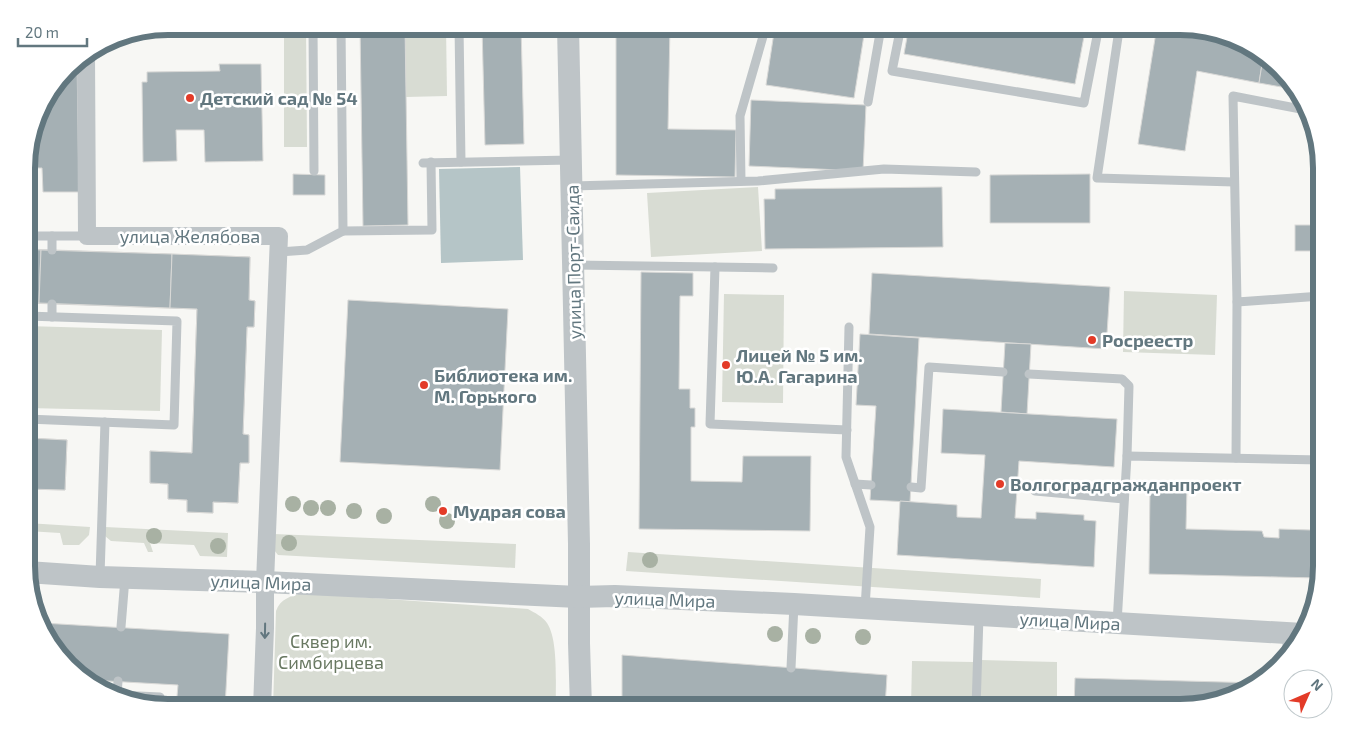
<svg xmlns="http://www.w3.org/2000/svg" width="1348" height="734" font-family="'Exo 2',sans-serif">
<rect width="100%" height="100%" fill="#f7f7f4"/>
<g fill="#d8dcd3">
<path d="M284 26H306L307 147H284Z"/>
<path d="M405 26H446L447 96 406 97Z"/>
<path d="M758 187 762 251 651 257 647 193Z"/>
<path d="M1124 291 1217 295 1215 355 1123 352Z"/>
<path d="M724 294 784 295 783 403 722 402Z"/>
<path d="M27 326 162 330 160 411 27 408Z"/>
<path d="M27 523 90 527 89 535 79 545H63L60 533 27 531Z"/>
<path d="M105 527 228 533 227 557 200 556 194 545 150 543 153 552H148L144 543 111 541 105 536Z"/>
<path d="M274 534 516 544 515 568 278 555 274 550Z"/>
<path d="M628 552 1041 579 1040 598 626 571Z"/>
<path d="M302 593 528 609C535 613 542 616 547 623 559 641 555 686 556 708H273L276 611C280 599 291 596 302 593Z"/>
<path d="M981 660 1057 662V699L1006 698 1005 708H980Z"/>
<path d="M912 661 974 662 973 708H911Z"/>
</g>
<path fill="#b5c5c7" d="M520 167 523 260 441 263 439 169Z"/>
<g fill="#a5b0b4" stroke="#d9d9d7">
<path d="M360 26H405L408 225 363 226Z"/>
<path d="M482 26H521L524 144 485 145Z"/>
<path d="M616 26H670L668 129 736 130 735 177 616 175Z"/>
<path d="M775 26H814L813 28 864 35 854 98 766 85Z"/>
<path d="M909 26H1086L1075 84 904 54Z"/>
<path d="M1157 26H1180L1243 41 1263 58 1259 83 1197 71 1185 151 1138 144Z"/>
<path d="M1263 58 1298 89V90L1259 83Z"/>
<path d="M77 60 79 192H43L42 168H27V158L41 105Z"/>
<path d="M219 64H261L263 161 205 162 204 130H176L177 161 143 162 142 82H147V72L220 71Z"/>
<path d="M751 100 866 105 863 171 749 166Z"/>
<path d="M293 174 325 175V195H293Z"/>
<path d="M1090 174V223H990V175Z"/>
<path d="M942 187 943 247 765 249 764 199H775V189Z"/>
<rect x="1295" y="225" width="18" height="26"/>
<path d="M27 249 250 257 249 300 255 301 254 327H247L243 434 249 435V463H240L238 503 213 502V513L187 512V500L168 499V484L150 483V451L192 453 197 309 27 303Z"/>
<path d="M27 249 41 250 39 303H27Z"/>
<path d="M41 250 172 254 170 308 39 303Z"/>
<path d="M172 254 250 257 249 300 255 301 254 327H247L243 434 249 435V463H240L238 503 213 502V513L187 512V500L168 499V484L150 483V451L192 453 197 309 170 308Z"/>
<path d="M641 272 693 273V296H680L679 389H690V408H695V427H691V481L742 482 743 456H811L810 531 639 529Z"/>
<path d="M872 273 1110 287 1106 349 869 334Z"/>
<path d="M348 300 508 309 500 470 340 462Z"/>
<path d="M860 334 919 338 910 502 870 500 876 406 856 405Z"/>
<path d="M1005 343 1031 344 1027 414 1001 412Z"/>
<path d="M943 409 1117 419 1114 467 1019 461 1015 518 1036 519V512L1084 515V520L1096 521 1094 567 897 555 900 501 957 505V517L981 518 985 455 941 453Z"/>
<path d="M27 438 67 440 65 490 27 489Z"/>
<path d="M27 438 67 440 65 490 27 489Z"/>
<path d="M1150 487H1187L1186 529 1262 531 1264 537 1279 538V529L1311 530V536L1322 537V566L1319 578 1149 574Z"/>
<path d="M42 623 229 634 225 708H176L178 685 90 680 50 645Z"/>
<path d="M622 655 887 675 885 708H710L676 705V708H622Z"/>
<path d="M1075 678 1259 683 1189 707H1074Z"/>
</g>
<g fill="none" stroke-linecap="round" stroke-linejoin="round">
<g stroke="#bec4c7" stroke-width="9">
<path d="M313 26 314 171"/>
<path d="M459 26 461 162"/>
<path d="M835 26 880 33 882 26"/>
<path d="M901 26 892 71 1084 103 1099 26"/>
<path d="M1119 30 1097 178 1234 182"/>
<path d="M868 102 880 33"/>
<path d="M1306 110 1233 96 1237 302 1321 296"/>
<path d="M423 163 571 160"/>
<path d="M741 181 740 116 766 26"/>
<path d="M572 186 758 181 884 169 976 172"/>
<path d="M343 231 432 230 431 162"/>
<path d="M27 236H87"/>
<path d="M52 250V236"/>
<path d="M279 252 307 250 343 231 341 26"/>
<path d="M573 265 715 267 710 424 847 430"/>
<path d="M715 267 773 268"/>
<path d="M52 304V317"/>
<path d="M27 316 177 321 174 425 27 419"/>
<path d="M849 327 846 457 870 527 865 608"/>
<path d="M1029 374 1122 379 1129 386 1127 456"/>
<path d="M1236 458 1237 302"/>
<path d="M855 484 871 485"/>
<path d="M911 487 921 488 929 367 1003 372"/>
<path d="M1035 491 1124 499"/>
<path d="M100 576 105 422"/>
<path d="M1117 623 1127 456 1321 460"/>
<path d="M121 627 125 578"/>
<path d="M1287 652V633"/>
<path d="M791 668 794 604"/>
<path d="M110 694 117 695 118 681"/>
<path d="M117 695 160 697 159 706"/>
<path d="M976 708 979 616"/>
</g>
<path stroke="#bec4c7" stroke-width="18" d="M86 54 87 236H279L265 582V628L262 708"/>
<g stroke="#bec4c7" stroke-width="22">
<path d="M568 26 579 544V643L581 708"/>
<path d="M27 572 100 577 265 582 578 597 615 596 794 604 1303 634"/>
</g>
</g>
<g fill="#a8b1a3">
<circle cx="293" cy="504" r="8"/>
<circle cx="433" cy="504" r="8"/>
<circle cx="311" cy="508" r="8"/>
<circle cx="328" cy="508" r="8"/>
<circle cx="354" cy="511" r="8"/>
<circle cx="384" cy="516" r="8"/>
<circle cx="447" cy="521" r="8"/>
<circle cx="154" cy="536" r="8"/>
<circle cx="289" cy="543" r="8"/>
<circle cx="218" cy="546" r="8"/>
<circle cx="650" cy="560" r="8"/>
<circle cx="775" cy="634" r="8"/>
<circle cx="813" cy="636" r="8"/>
<circle cx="863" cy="637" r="8"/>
</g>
<defs><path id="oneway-shaft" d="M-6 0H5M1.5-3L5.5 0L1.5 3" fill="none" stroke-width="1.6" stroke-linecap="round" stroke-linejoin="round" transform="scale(1.25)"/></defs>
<use stroke="#62777f" href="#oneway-shaft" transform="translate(265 631) rotate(91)"/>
<g fill="#e33b28" stroke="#fff" stroke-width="2">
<circle cx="190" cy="98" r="5"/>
<circle cx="1092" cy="340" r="5"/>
<circle cx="726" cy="365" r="5"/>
<circle cx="424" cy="385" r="5"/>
<circle cx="1000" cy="484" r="5"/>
<circle cx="443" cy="511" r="5"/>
</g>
<g text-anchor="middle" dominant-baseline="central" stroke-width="5" stroke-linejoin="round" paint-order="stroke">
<g font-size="18" font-weight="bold" fill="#62777f" stroke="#fff" text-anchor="start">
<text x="200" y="98">Детский сад № 54</text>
<text x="1102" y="340">Росреестр</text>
<text x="736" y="355">Лицей № 5 им.<tspan x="736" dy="21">Ю.А. Гагарина</tspan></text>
<text x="434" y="375">Библиотека им.<tspan x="434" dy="21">М. Горького</tspan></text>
<text x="1010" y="484">Волгоградгражданпроект</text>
<text x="453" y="511">Мудрая сова</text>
</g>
<g font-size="18" fill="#62777f" stroke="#fff">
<text x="190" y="236">улица Желябова</text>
<text transform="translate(573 262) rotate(-91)">улица Порт-Саида</text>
<text transform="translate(261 582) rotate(2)">улица Мира</text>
<text transform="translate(665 599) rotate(2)">улица Мира</text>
<text transform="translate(1070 621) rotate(3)">улица Мира</text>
</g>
<g font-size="18" fill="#687861" stroke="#fff">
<text x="331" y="641">Сквер им.<tspan x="331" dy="21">Симбирцева</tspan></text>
</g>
</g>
<path d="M0 0H1348V734H0ZM168 35H1180A133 133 0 0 1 1313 168V566A133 133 0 0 1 1180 699H168A133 133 0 0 1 35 566V168A133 133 0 0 1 168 35Z" fill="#fff" fill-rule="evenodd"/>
<path fill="none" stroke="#62777f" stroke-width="6" d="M168 35H1180A133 133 0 0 1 1313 168V566A133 133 0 0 1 1180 699H168A133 133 0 0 1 35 566V168A133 133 0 0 1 168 35Z"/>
<g transform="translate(1308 694) rotate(45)"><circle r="24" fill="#ffffff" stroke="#c0c9cc"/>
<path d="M0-4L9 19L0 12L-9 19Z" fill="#e33b28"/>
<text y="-8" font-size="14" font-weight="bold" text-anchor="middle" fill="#62777f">N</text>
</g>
<path d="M18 38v8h69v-8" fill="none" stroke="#62777f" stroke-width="2.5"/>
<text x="25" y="38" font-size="15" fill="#62777f" stroke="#ffffff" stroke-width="4" paint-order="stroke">20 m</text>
</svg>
